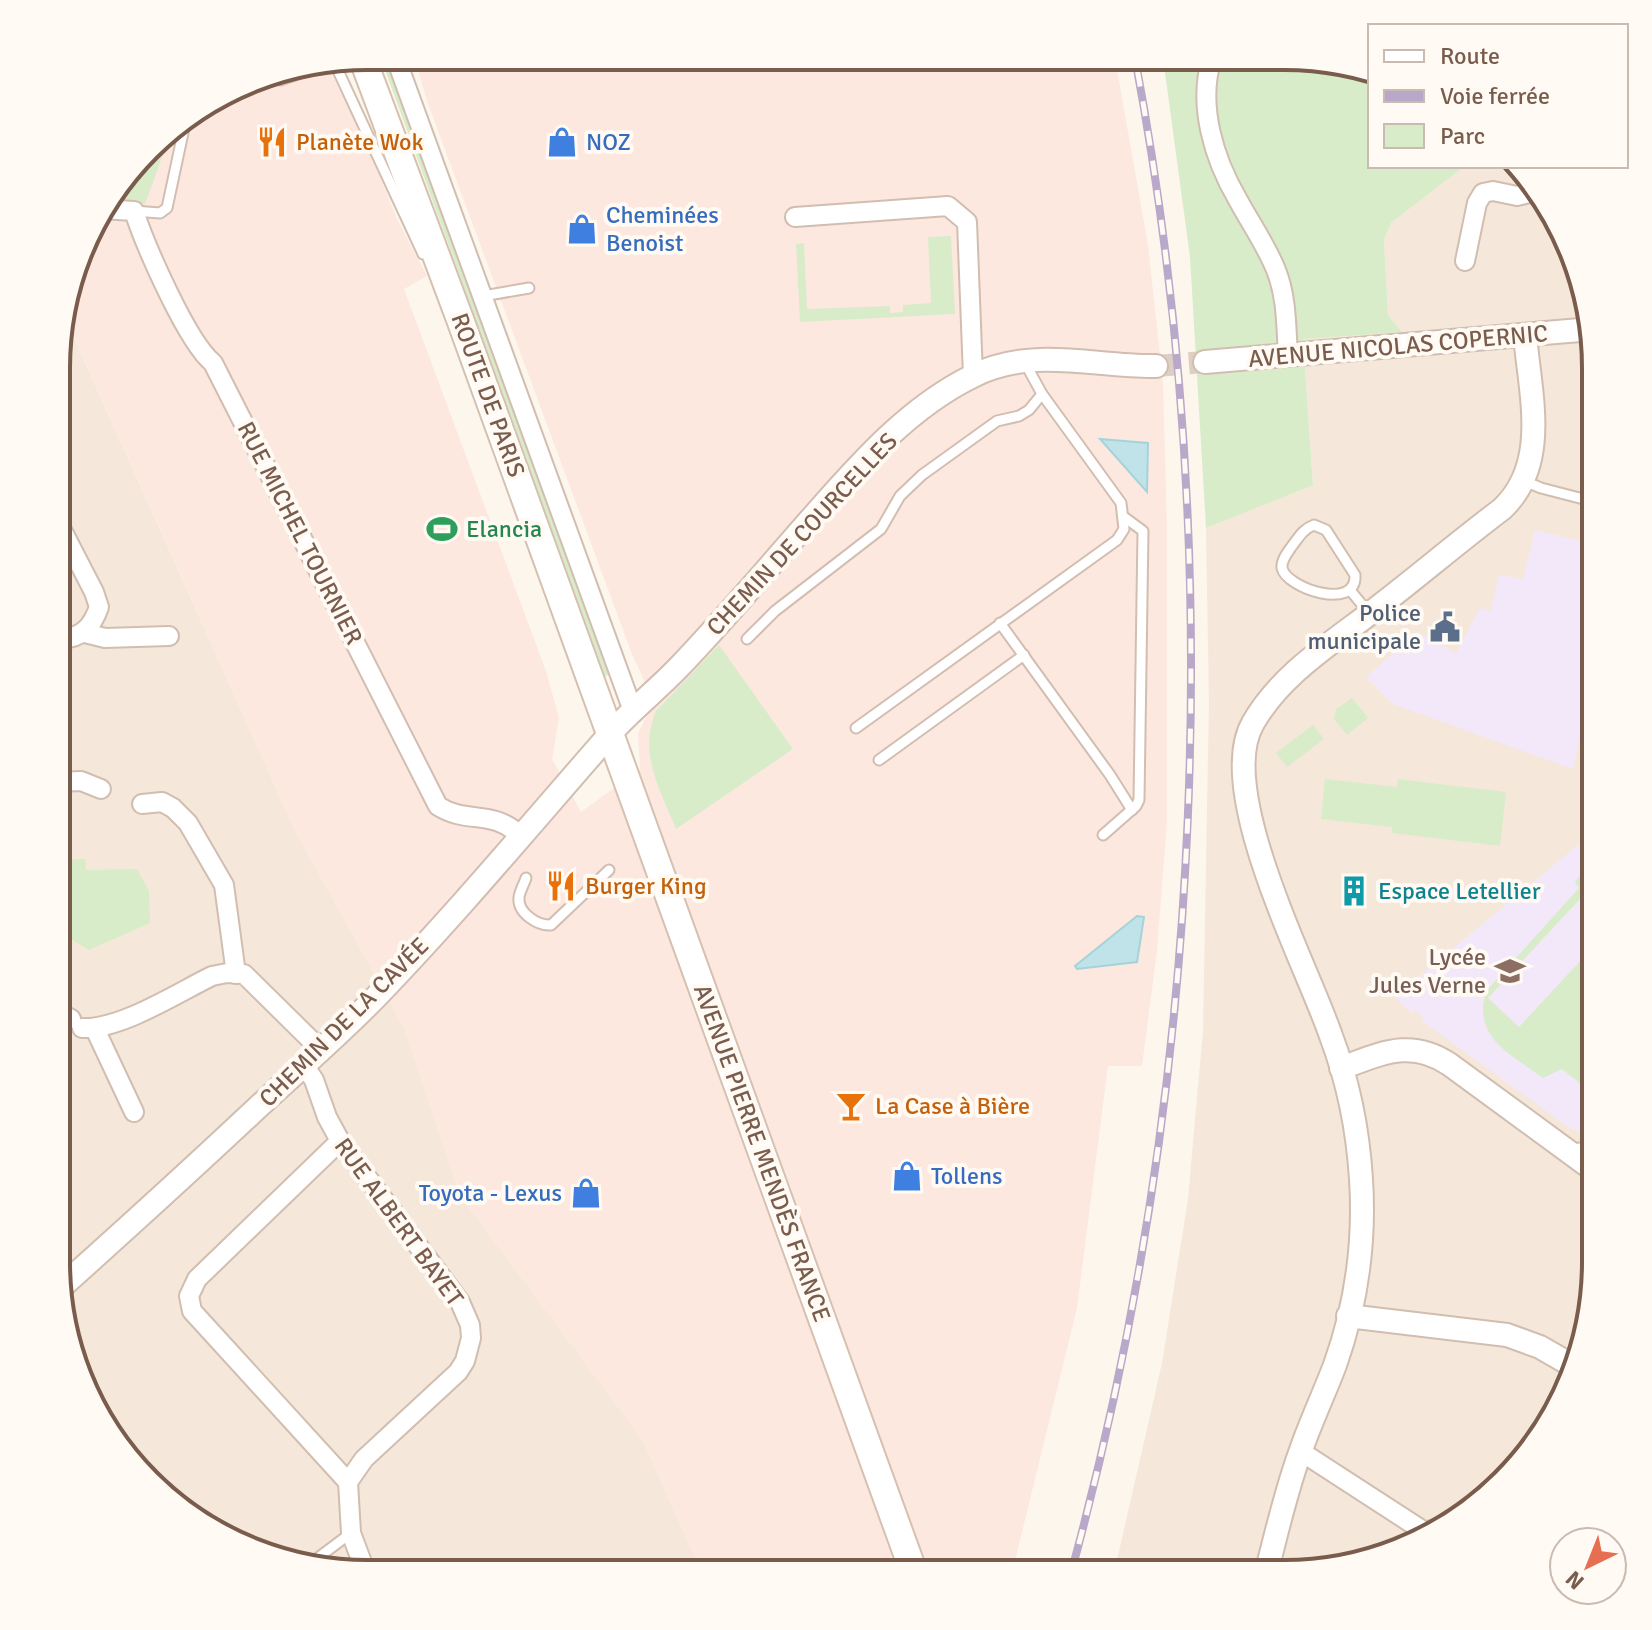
<svg xmlns="http://www.w3.org/2000/svg" width="1652" height="1630" font-family="Signika,sans-serif">
<rect width="100%" height="100%" fill="#fdf6ec"/>
<g fill="#f5e8da">
<path d="M1465 166H1518L1532 178 1579 267 1595 348V1282L1564 1400 1474 1510 1385 1557 1304 1573H1114L1162 1363 1188 1199 1203 1030 1209 703 1206 528 1313 484 1303 338 1401 331 1388 315 1384 240 1391 223Z"/>
<path d="M62 315H64L294 828 405 1029 460 1195 643 1440 702 1573H348L230 1542 120 1452 73 1363 57 1282Z"/>
</g>
<path fill="#fde8e0" d="M414 56 1115 58 1148 245 1163 382 1167 528V821L1157 951 1142 1066H1108L1077 1308 1012 1573H702L643 1440 460 1195 405 1029 294 828 62 310 98 212 163 133 267 73 326 63 369 149 397 219 427 276 404 289 546 671 559 717 552 759 581 812 640 769 638 733 654 702 632 654 427 101Z"/>
<g fill="#f3e8fa">
<path d="M1535 530 1595 545V666L1573 769 1393 704 1366 677 1417 632 1456 653 1480 608 1491 611 1499 575 1523 579Z"/>
<path d="M1595 831V1128L1584 1123 1581 1133 1567 1126 1422 1021 1423 1017 1416 1011 1412 1013 1394 997Z"/>
</g>
<g fill="#d8ecc9">
<path d="M380 56H384L611 674 605 676Z"/>
<path d="M1163 58 1324 59 1370 74V166H1465L1391 223 1384 240 1388 315 1402 332 1303 339 1313 485 1206 528 1190 257Z"/>
<path d="M173 127 145 204 105 203 163 133Z"/>
<path d="M951 236 955 314 800 322 796 244 804 243 807 309 890 306V313L903 312V305L931 303 928 237Z"/>
<path d="M719 645 793 749 676 829C660 790 638 753 656 711Z"/>
<path d="M1352 698 1368 718 1347 735 1334 719 1336 709Z"/>
<path d="M1313 725 1324 739 1287 767 1276 753Z"/>
<path d="M1325 779 1397 787 1398 779 1506 792 1500 846 1392 833V827L1321 819Z"/>
<path d="M1595 854V867L1585 879 1592 886 1488 998 1519 1027 1595 945V1095L1562 1069 1543 1078C1511 1054 1472 1038 1486 991L1579 888 1575 882Z"/>
<path d="M85 859 86 870 137 869 149 891 150 923 89 950 59 932V860Z"/>
</g>
<g fill="#bfe3e8" stroke="#a5d3da" stroke-width="2">
<path d="M1100 439 1148 443 1147 492Z"/>
<path d="M1137 916 1144 917 1137 962 1077 969 1075 966Z"/>
</g>
<g fill="none" stroke-linecap="round" stroke-linejoin="round">
<path stroke="#dcd0c4" stroke-width="22" stroke-dasharray="22 11" stroke-linecap="butt" d="M1156 366 1205 362"/>
<g stroke="#d1beb0" stroke-width="13">
<g id="service">
<path d="M334 62 423 254"/>
<path d="M270 72 280 80 334 62"/>
<path d="M134 211 160 213 167 208 186 119"/>
<path d="M483 296 529 288"/>
<path d="M1524 481 1541 488 1595 502"/>
<path d="M1314 525 1326 530 1355 575C1357 612 1286 588 1282 568 1281 560 1288 552 1292 546 1299 537 1303 529 1314 525Z"/>
<path d="M1350 590 1368 612"/>
<path d="M1000 623 1110 775 1132 810"/>
<path d="M747 639 775 611 881 529 900 496 922 475 997 421 1019 416 1029 410 1042 394"/>
<path d="M856 728 1117 540 1124 529 1121 503 1042 394 1024 361"/>
<path d="M879 760 1024 655"/>
<path d="M1103 835 1136 806 1139 800 1143 531 1124 517"/>
<path d="M526 878C524 884 520 891 519 897 517 913 538 926 551 925L609 870"/>
<path d="M1572 1152 1579 1148H1595"/>
<path d="M1421 1528 1457 1519"/>
<path d="M311 1563 351 1533"/>
</g>
</g>
<g stroke="#d1beb0" stroke-width="22">
<g id="minor">
<path d="M395 56 633 711"/>
<path d="M1212 58C1197 105 1214 159 1238 200 1251 224 1266 245 1276 270 1287 297 1286 327 1288 355"/>
<path d="M101 209 134 211C145 245 187 342 213 363L438 806C468 825 491 808 521 836"/>
<path d="M795 217 948 206 967 222 973 376"/>
<path d="M1465 261 1477 203 1483 193 1493 191 1517 196 1538 191"/>
<path d="M85 633 105 638 169 636"/>
<path d="M60 639C82 638 92 627 99 607L94 592 61 528"/>
<path d="M59 782 81 781 101 789"/>
<path d="M142 804 162 802 173 808 188 823 224 885 236 974"/>
<path d="M58 1012 71 1019"/>
<path d="M82 1028C120 1030 177 993 212 976L227 973 244 974 321 1050"/>
<path d="M95 1029 134 1112"/>
<path d="M304 1065 314 1080 327 1117 340 1141 460 1302 470 1325 471 1338 465 1361 458 1372 364 1459 348 1482 351 1533 366 1573"/>
<path d="M340 1141 197 1279 189 1296 192 1311 348 1482"/>
<path d="M1300 1451 1428 1534"/>
</g>
</g>
<g stroke="#d1beb0" stroke-width="26">
<g id="tertiary">
<path d="M1205 362 1592 329"/>
<path d="M1341 1068C1381 1054 1410 1038 1449 1064L1595 1171"/>
<path d="M58 1290C125 1230 191 1170 256 1109 296 1072 338 1036 376 997 457 913 532 823 609 735 630 711 656 691 678 668 726 618 771 564 817 512 862 461 911 406 973 376 1032 346 1094 367 1156 366"/>
<path d="M1348 1316 1507 1335 1540 1347 1573 1366"/>
<path d="M1266 1573C1277 1532 1286 1490 1301 1450 1311 1421 1324 1394 1335 1365 1356 1306 1365 1241 1361 1179 1358 1131 1348 1081 1331 1036 1307 966 1214 790 1253 723 1282 672 1337 640 1382 604 1422 573 1461 540 1502 509 1550 464 1530 394 1525 335"/>
</g>
</g>
<g stroke="#d6c0b0" stroke-width="30">
<path id="secondary" d="M362 57 461 322 914 1573"/>
</g>
<use href="#service" stroke="#fff" stroke-width="9"/>
<use href="#minor" stroke="#fff" stroke-width="18"/>
<use href="#tertiary" stroke="#fff" stroke-width="22"/>
<use href="#secondary" stroke="#fff" stroke-width="26"/>
<g stroke="#b9a8c9" stroke-width="8">
<path id="rail" d="M1071 1573C1204 1088 1228 553 1135 58"/>
</g>
<use href="#rail" stroke="#fffaf3" stroke-width="5" stroke-dasharray="15" stroke-linecap="butt"/>
</g>
<defs>
<g id="restaurant-bare" transform="scale(2.4)"><path d="M-5-6h1v4h1v-4h1v4h1v-4h1v5L-1.5 .5V6h-2V.5L-5-1ZM5-6V6H3V1.5H1.5Q1.5-4 5-6Z" fill="#e8710a" stroke="#fffaf3" stroke-width="2.5" paint-order="stroke"/></g>
<g id="shop-bare" transform="scale(2.4)"><path d="M-5-2.5h2.3a2.7 3.5 0 0 1 5.4 0H5L5.5 6h-11ZM-1.5-2.5h3a1.5 2.3 0 0 0-3 0Z" fill="#3f7fe0" stroke="#fffaf3" stroke-width="2.5" paint-order="stroke"/></g>
<g id="stadium-bare" transform="scale(2.4)"><path d="M0-5a6.5 5 0 1 0 0 10a6.5 5 0 1 0 0-10ZM-3.5-1.8h7v3.6h-7Z" fill="#2e9e5b" stroke="#fffaf3" stroke-width="2.5" paint-order="stroke"/></g>
<g id="civic-bare" transform="scale(2.4)"><path d="M-.6-6.5H3V-4.5H.6V-3L4-1V1h2V6H-6V1h2V-1L-.6-3ZM-1.2 2.5V6h2.4V2.5Z" fill="#5c6f8a" stroke="#fffaf3" stroke-width="2.5" paint-order="stroke"/></g>
<g id="building-bare" transform="scale(2.4)"><path d="M-4-6H4V6H1V3H-1V6H-4ZM-2.5-4.3h1.7v1.8h-1.7ZM.8-4.3h1.7v1.8H.8ZM-2.5-1h1.7V.8h-1.7ZM.8-1h1.7V.8H.8Z" fill="#0f9aa8" stroke="#fffaf3" stroke-width="2.5" paint-order="stroke"/></g>
<g id="school-bare" transform="scale(2.4)"><path d="M0-5L7-2L0 1L-7-2ZM-4 1L0 2.5L4 1V4Q0 6-4 4Z" fill="#8d6e63" stroke="#fffaf3" stroke-width="2.5" paint-order="stroke"/></g>
<g id="bar-bare" transform="scale(2.4)"><path d="M-6-5H6L.8 .8V4.5H3.5V6h-7V4.5H-.8V.8Z" fill="#e8710a" stroke="#fffaf3" stroke-width="2.5" paint-order="stroke"/></g>
</defs>
<g fill-rule="evenodd">
<use href="#restaurant-bare" x="272" y="142"/>
<use href="#shop-bare" x="562" y="142"/>
<use href="#shop-bare" x="582" y="229"/>
<use href="#stadium-bare" x="442" y="529"/>
<use href="#civic-bare" x="1445" y="627"/>
<use href="#restaurant-bare" x="561" y="886"/>
<use href="#building-bare" x="1354" y="891"/>
<use href="#school-bare" x="1510" y="971"/>
<use href="#bar-bare" x="851" y="1106"/>
<use href="#shop-bare" x="907" y="1176"/>
<use href="#shop-bare" x="586" y="1193"/>
</g>
<g text-anchor="middle" dominant-baseline="central" stroke-width="8" stroke-linejoin="round" paint-order="stroke">
<g font-size="24" fill="#c56008" stroke="#fffaf3" text-anchor="start">
<text x="296" y="142">Planète Wok</text>
<text x="585" y="886">Burger King</text>
<text x="875" y="1106">La Case à Bière</text>
</g>
<g font-size="24" fill="#366cbe" stroke="#fffaf3" text-anchor="start">
<text x="586" y="142">NOZ</text>
<text x="606" y="215">Cheminées<tspan x="606" dy="28">Benoist</tspan></text>
<text x="931" y="1176">Tollens</text>
<text x="562" y="1193" text-anchor="end">Toyota - Lexus</text>
</g>
<g font-size="24" fill="#7a5c4d" stroke="#fffaf3">
<text transform="translate(1398 346) rotate(-5)">AVENUE NICOLAS COPERNIC</text>
<text transform="translate(488 395) rotate(70)">ROUTE DE PARIS</text>
<text transform="translate(300 533) rotate(63)">RUE MICHEL TOURNIER</text>
<text transform="translate(802 534) rotate(-47)">CHEMIN DE COURCELLES</text>
<text transform="translate(344 1022) rotate(-45)">CHEMIN DE LA CAVÉE</text>
<text transform="translate(762 1153) rotate(70)">AVENUE PIERRE MENDÈS FRANCE</text>
<text transform="translate(399 1222) rotate(54)">RUE ALBERT BAYET</text>
</g>
<g font-size="24" fill="#27864d" stroke="#fffaf3" text-anchor="start">
<text x="466" y="529">Elancia</text>
</g>
<g font-size="24" fill="#4e5e75" stroke="#fffaf3" text-anchor="end">
<text x="1421" y="613">Police<tspan x="1421" dy="28">municipale</tspan></text>
</g>
<g font-size="24" fill="#0d838f" stroke="#fffaf3" text-anchor="start">
<text x="1378" y="891">Espace Letellier</text>
</g>
<g font-size="24" fill="#785e54" stroke="#fffaf3" text-anchor="end">
<text x="1486" y="957">Lycée<tspan x="1486" dy="28">Jules Verne</tspan></text>
</g>
</g>
<path d="M0 0H1652V1630H0ZM368 70H1284A298 298 0 0 1 1582 368V1262A298 298 0 0 1 1284 1560H368A298 298 0 0 1 70 1262V368A298 298 0 0 1 368 70Z" fill="#fffaf3" fill-rule="evenodd"/>
<path fill="none" stroke="#7a5c4d" stroke-width="4" d="M368 70H1284A298 298 0 0 1 1582 368V1262A298 298 0 0 1 1284 1560H368A298 298 0 0 1 70 1262V368A298 298 0 0 1 368 70Z"/>
<rect x="1368" y="24" width="260" height="144" fill="#fffaf3" stroke="#cabbb1" stroke-width="2"/>
<rect x="1384" y="50" width="40" height="12" fill="#ffffff" stroke="#cabbb1" stroke-width="2"/>
<text x="1440" y="64" font-size="24" fill="#7a5c4d">Route</text>
<rect x="1384" y="90" width="40" height="12" fill="#b9a8c9" stroke="#cabbb1" stroke-width="2"/>
<text x="1440" y="104" font-size="24" fill="#7a5c4d">Voie ferrée</text>
<rect x="1384" y="124" width="40" height="24" fill="#d8ecc9" stroke="#cabbb1" stroke-width="2"/>
<text x="1440" y="144" font-size="24" fill="#7a5c4d">Parc</text>
<g transform="translate(1588 1566) rotate(223)"><circle r="38" fill="#fffaf3" stroke="#cabbb1" stroke-width="2"/>
<path d="M0-6L14 30L0 20L-14 30Z" fill="#e76f51"/>
<text y="-12" font-size="22" font-weight="bold" text-anchor="middle" fill="#7a5c4d">N</text>
</g>
</svg>
